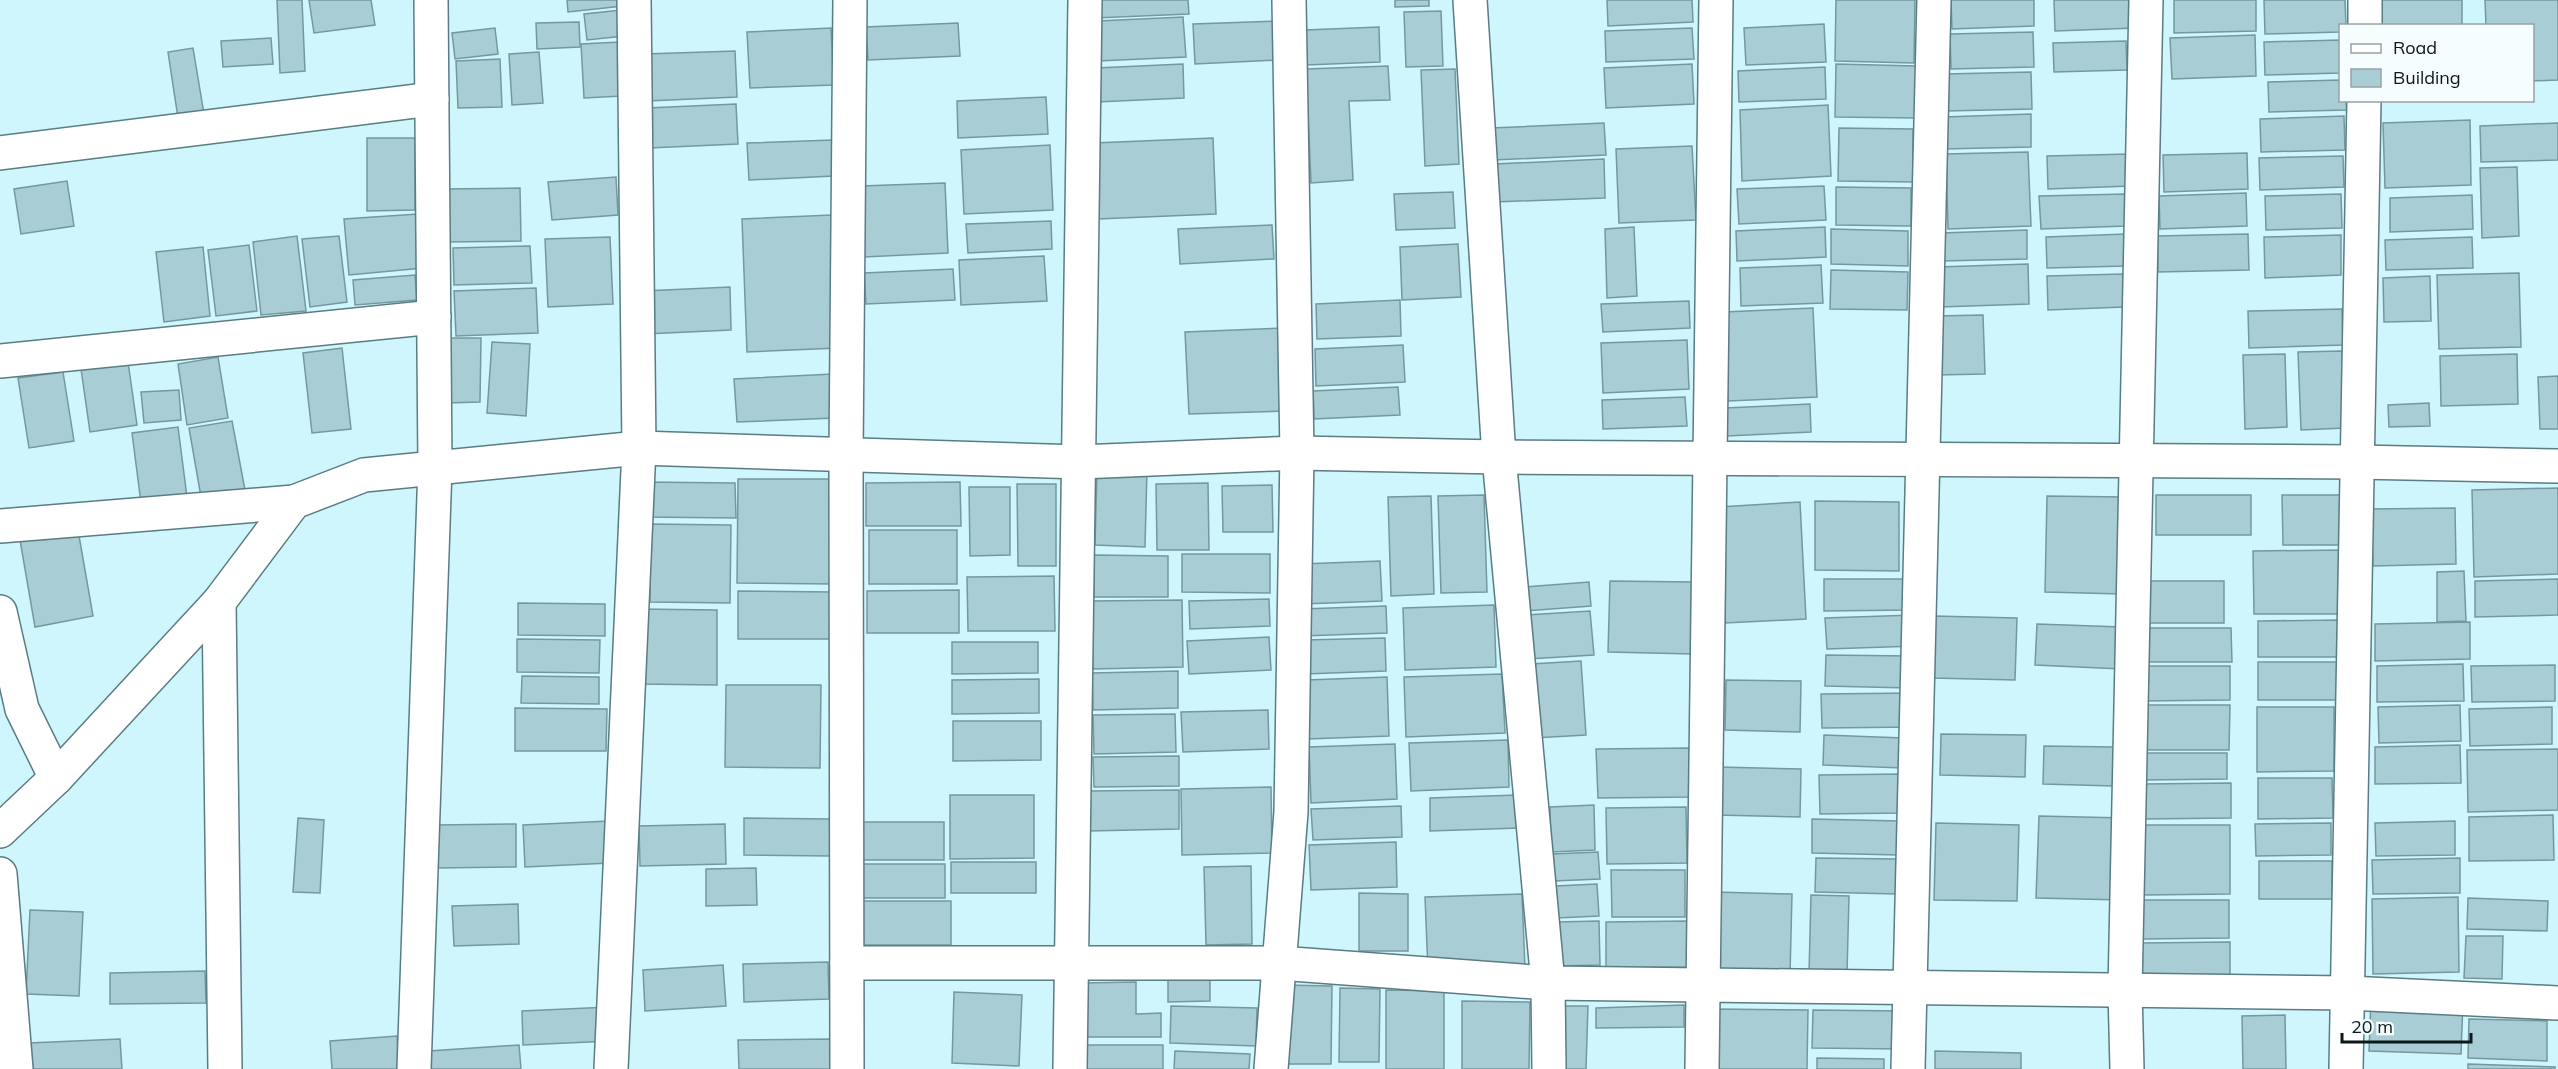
<svg xmlns="http://www.w3.org/2000/svg" width="2558" height="1069" font-family="Mulish,sans-serif">
<rect width="100%" height="100%" fill="#d0f6fd"/>
<g fill="#a9cdd4" stroke="#75989f" stroke-width="1.5">
<path d="M277 0H302L305 71 280 73Z"/>
<path d="M309 0H371L375 25 314 33Z"/>
<path d="M567 0H622L623 6 568 12Z"/>
<path d="M1094 0H1188L1189 14 1095 18Z"/>
<path d="M1395 0H1429V6L1395 7Z"/>
<path d="M1607 0H1692L1693 22 1608 26Z"/>
<path d="M1836 0H1915L1914 63 1835 61Z"/>
<path d="M1951 0H2034V26L1952 29Z"/>
<path d="M2054 0H2135L2136 28 2055 31Z"/>
<path d="M2174 0H2256V31L2174 33Z"/>
<path d="M2264 0H2345L2346 26H2340V32L2265 34Z"/>
<path d="M2375 0H2462V26H2376Z"/>
<path d="M2485 0H2558V80L2532 81V26H2486Z"/>
<path d="M621 10 624 36 587 40 584 14Z"/>
<path d="M1441 11 1443 66 1406 67 1404 12Z"/>
<path d="M1183 17 1186 57 1098 61 1097 21Z"/>
<path d="M1277 21 1278 60 1195 64 1193 24Z"/>
<path d="M579 22 580 47 537 49 536 23Z"/>
<path d="M958 23 960 56 868 60 866 27Z"/>
<path d="M1824 24 1826 62 1746 65 1744 28Z"/>
<path d="M1379 27 1380 62 1306 65 1305 30Z"/>
<path d="M495 28 498 54 455 59 452 33Z"/>
<path d="M831 28 834 85 750 88 747 32Z"/>
<path d="M1692 28 1694 59 1606 62 1605 31Z"/>
<path d="M2033 32 2034 67 1951 69 1950 34Z"/>
<path d="M2255 35 2256 76 2172 79 2170 38Z"/>
<path d="M271 38 273 64 223 67 221 41Z"/>
<path d="M2340 40V73L2265 75 2264 42Z"/>
<path d="M2126 41 2127 70 2054 72 2053 43Z"/>
<path d="M620 42 622 96 584 98 581 44Z"/>
<path d="M193 48 204 114 178 118 168 52Z"/>
<path d="M735 51 737 97 648 101 645 54Z"/>
<path d="M539 52 543 103 512 105 509 54Z"/>
<path d="M500 59 502 107 458 108 456 61Z"/>
<path d="M1183 64 1184 98 1097 102 1096 68Z"/>
<path d="M1692 64 1694 104 1606 108 1604 68Z"/>
<path d="M1836 64 1916 66V118L1835 117Z"/>
<path d="M1388 66 1390 100 1349 101 1353 180 1311 183 1306 69Z"/>
<path d="M1825 67 1826 99 1739 102 1738 71Z"/>
<path d="M1455 69 1459 164 1425 166 1421 70Z"/>
<path d="M2031 72 2032 109 1947 111 1946 74Z"/>
<path d="M2340 80V100H2346L2347 110 2269 112 2268 82Z"/>
<path d="M1046 97 1048 134 958 138 957 101Z"/>
<path d="M736 104 738 144 649 148 647 108Z"/>
<path d="M1828 105 1831 176 1742 181 1740 110Z"/>
<path d="M2031 114V147L1944 149V117Z"/>
<path d="M2344 116 2345 150 2261 152 2260 119Z"/>
<path d="M2470 120 2471 185 2385 188 2383 123Z"/>
<path d="M1604 123 1606 155 1493 160 1492 128Z"/>
<path d="M2558 123V160L2481 162 2480 126Z"/>
<path d="M1839 128 1913 129V182L1838 181Z"/>
<path d="M367 138H415V210L367 211Z"/>
<path d="M1213 138 1216 214 1098 219 1094 143Z"/>
<path d="M833 140 834 176 749 180 747 143Z"/>
<path d="M1050 145 1053 210 964 214 961 150Z"/>
<path d="M1692 146 1696 220 1619 223 1616 149Z"/>
<path d="M2028 152 2031 226 1948 229 1946 154Z"/>
<path d="M2247 153 2248 189 2164 192 2163 155Z"/>
<path d="M2130 154 2131 186 2048 189 2047 156Z"/>
<path d="M2343 156 2344 187 2260 190 2259 158Z"/>
<path d="M1604 159 1605 198 1495 202 1494 164Z"/>
<path d="M2517 167 2519 236 2482 238 2480 168Z"/>
<path d="M616 177 618 215 552 220 548 182Z"/>
<path d="M67 181 74 226 21 234 14 189Z"/>
<path d="M945 183 948 253 864 257 861 186Z"/>
<path d="M1824 186 1826 220 1739 224 1737 189Z"/>
<path d="M1836 187 1911 188V226L1836 225Z"/>
<path d="M520 188 521 241 445 242 444 189Z"/>
<path d="M1453 192 1455 228 1396 230 1394 194Z"/>
<path d="M2246 193 2247 226 2160 229 2159 196Z"/>
<path d="M2126 194 2127 226 2041 229 2039 196Z"/>
<path d="M2341 194 2342 228 2266 230 2265 196Z"/>
<path d="M2472 195 2473 229 2390 232V198Z"/>
<path d="M418 214 423 268 349 275 344 219Z"/>
<path d="M832 215 838 348 747 352 742 219Z"/>
<path d="M1051 221 1052 249 968 253 966 224Z"/>
<path d="M1272 225 1274 259 1180 264 1178 229Z"/>
<path d="M1634 227 1637 296 1607 298 1605 229Z"/>
<path d="M1825 227 1826 257 1737 261 1736 231Z"/>
<path d="M1831 229 1908 231V266L1831 264Z"/>
<path d="M2027 230V259L1942 261 1941 233Z"/>
<path d="M2126 234 2127 266 2047 268 2046 237Z"/>
<path d="M2248 234 2249 270 2158 272 2157 236Z"/>
<path d="M2341 235V275L2265 278 2264 237Z"/>
<path d="M297 236 306 311 261 315 253 242Z"/>
<path d="M339 236 347 302 310 307 302 239Z"/>
<path d="M610 237 613 304 548 307 545 239Z"/>
<path d="M2472 237 2473 268 2386 270 2385 240Z"/>
<path d="M1458 244 1461 297 1402 300 1400 247Z"/>
<path d="M249 245 257 311 216 316 208 250Z"/>
<path d="M530 246 532 283 454 285 453 248Z"/>
<path d="M203 247 210 316 164 322 156 252Z"/>
<path d="M1044 256 1047 301 961 305 959 260Z"/>
<path d="M2028 264 2029 304 1940 307 1938 267Z"/>
<path d="M1821 265 1823 303 1741 306 1740 268Z"/>
<path d="M953 269 955 300 866 304 864 273Z"/>
<path d="M1831 270 1908 272 1907 310 1830 309Z"/>
<path d="M2519 273 2521 347 2439 349 2437 275Z"/>
<path d="M2123 274 2124 307 2048 310 2047 276Z"/>
<path d="M415 275 417 300 355 305 353 280Z"/>
<path d="M2430 276 2431 321 2384 322 2383 278Z"/>
<path d="M730 287 731 330 645 334 643 291Z"/>
<path d="M536 288 538 333 456 336 454 291Z"/>
<path d="M1400 300 1401 336 1317 339 1316 304Z"/>
<path d="M1689 301 1690 328 1603 332 1601 304Z"/>
<path d="M1813 308 1817 397 1728 401 1724 312Z"/>
<path d="M2342 309 2343 345 2249 348 2248 311Z"/>
<path d="M1983 315 1985 374 1936 375 1935 316Z"/>
<path d="M1283 328 1286 411 1189 414 1185 332Z"/>
<path d="M448 338H481L480 402 447 403Z"/>
<path d="M1687 340 1689 389 1603 393 1601 343Z"/>
<path d="M492 342 530 344 526 416 487 413Z"/>
<path d="M1403 345 1405 382 1316 386 1315 349Z"/>
<path d="M342 348 351 429 312 433 303 353Z"/>
<path d="M2342 351 2345 428 2301 430 2298 352Z"/>
<path d="M2285 354 2287 427 2245 429 2243 355Z"/>
<path d="M2517 354 2518 404 2441 406 2440 356Z"/>
<path d="M218 357 228 418 187 425 178 364Z"/>
<path d="M128 362 137 425 90 432 81 369Z"/>
<path d="M63 372 74 441 29 448 18 378Z"/>
<path d="M833 374 835 418 737 422 734 379Z"/>
<path d="M2558 376V429H2540L2538 377Z"/>
<path d="M1398 387 1400 415 1314 419 1313 391Z"/>
<path d="M179 390 181 420 144 423 141 392Z"/>
<path d="M1685 397 1687 426 1603 429 1602 400Z"/>
<path d="M2429 403 2430 426 2389 427 2388 405Z"/>
<path d="M1810 404 1811 432 1727 436 1725 408Z"/>
<path d="M232 421 245 490 201 497 189 428Z"/>
<path d="M178 427 187 497 141 503 132 433Z"/>
<path d="M1097 469 1147 470 1145 547 1095 545Z"/>
<path d="M738 479H834L833 584 737 583Z"/>
<path d="M643 482 735 483 736 518 643 517Z"/>
<path d="M960 482 961 526H866V483Z"/>
<path d="M1208 483 1209 550H1157L1156 484Z"/>
<path d="M1017 484H1056V566H1018Z"/>
<path d="M1272 485 1273 532H1223L1222 486Z"/>
<path d="M969 487H1010V555L970 556Z"/>
<path d="M2558 488V574L2474 577 2472 490Z"/>
<path d="M1484 495 1487 592 1441 593 1438 496Z"/>
<rect x="2156" y="495" width="95" height="40"/>
<path d="M2282 495H2353V545H2283Z"/>
<path d="M1431 496 1434 594 1391 596 1388 497Z"/>
<path d="M2047 496 2124 497 2121 594 2045 592Z"/>
<path d="M1815 501 1899 502V571L1815 570Z"/>
<path d="M1800 502 1806 619 1725 623 1719 507Z"/>
<path d="M2455 508 2456 564 2373 566 2371 509Z"/>
<path d="M650 524 731 525 730 603 650 602Z"/>
<path d="M78 530 93 616 35 627 20 540Z"/>
<rect x="869" y="530" width="88" height="54"/>
<path d="M2343 550V614H2254L2253 551Z"/>
<path d="M1182 554H1270V593L1182 592Z"/>
<path d="M1094 555 1168 556V597H1094Z"/>
<path d="M1380 561 1382 601 1303 604 1301 564Z"/>
<path d="M2464 571 2466 621 2437 622V572Z"/>
<path d="M1054 576 1055 631H968L967 577Z"/>
<path d="M1824 579H1911L1910 610 1824 611Z"/>
<path d="M2558 579V615L2475 617V581Z"/>
<path d="M1610 581 1694 582 1692 654 1608 652Z"/>
<path d="M2143 581H2224V623H2144Z"/>
<path d="M1589 582 1591 606 1525 611 1523 587Z"/>
<path d="M959 590V633H867V591Z"/>
<path d="M738 591 833 592V639H738Z"/>
<path d="M1269 599 1270 626 1190 629 1189 601Z"/>
<path d="M1182 600 1183 667 1093 669 1092 601Z"/>
<path d="M518 603 605 604V636L518 635Z"/>
<path d="M1494 605 1496 667 1405 670 1403 608Z"/>
<path d="M1386 606 1387 633 1303 636 1302 609Z"/>
<path d="M639 609 717 610V685L638 684Z"/>
<path d="M1590 611 1594 655 1528 659 1526 615Z"/>
<path d="M1914 615 1916 646 1827 649 1825 618Z"/>
<path d="M1934 616 2017 618 2015 680 1932 678Z"/>
<path d="M2338 620V657H2258V621Z"/>
<path d="M2470 622V659L2375 661V624Z"/>
<path d="M2037 624 2122 627 2121 669 2035 665Z"/>
<path d="M2144 628H2231L2232 662H2144Z"/>
<path d="M1269 637 1271 670 1189 674 1187 641Z"/>
<path d="M1385 638 1386 671 1305 674 1304 640Z"/>
<path d="M517 639 600 640 599 673 517 672Z"/>
<path d="M952 642H1038V673L952 674Z"/>
<path d="M1826 655 1910 656 1909 688 1825 686Z"/>
<path d="M1581 661 1586 735 1534 738 1531 664Z"/>
<path d="M2258 662H2337L2338 700H2258Z"/>
<path d="M2463 664 2464 701 2377 702V666Z"/>
<path d="M2555 665V701L2472 702 2471 666Z"/>
<path d="M2145 666H2230V700L2145 701Z"/>
<path d="M1178 671V708L1093 710 1092 673Z"/>
<path d="M1502 674 1505 733 1406 737 1404 677Z"/>
<path d="M522 676 599 677V704L521 703Z"/>
<path d="M1387 677 1389 736 1308 739 1306 680Z"/>
<path d="M1039 679V713L952 714V680Z"/>
<path d="M1726 680 1801 681 1800 732 1725 730Z"/>
<path d="M726 685H821L820 768 725 767Z"/>
<path d="M1913 693 1914 727 1822 728 1821 694Z"/>
<path d="M2147 705H2230L2229 750H2147Z"/>
<path d="M2460 705 2461 741 2379 743 2378 707Z"/>
<path d="M2257 707H2334V771L2257 772Z"/>
<path d="M2552 707V744L2470 746 2469 709Z"/>
<path d="M515 708 607 709 606 751H515Z"/>
<path d="M1268 710 1269 749 1183 752 1181 712Z"/>
<path d="M1175 714 1176 752 1094 754 1093 715Z"/>
<path d="M953 721H1041V760L953 761Z"/>
<path d="M1941 734 2026 735 2025 777 1940 775Z"/>
<path d="M1824 735 1904 738 1903 768 1823 765Z"/>
<path d="M1508 740 1509 787 1411 791 1409 743Z"/>
<path d="M1395 744 1397 799 1311 803 1309 747Z"/>
<path d="M2460 745 2461 783 2375 784V747Z"/>
<path d="M2044 746 2114 747 2113 786 2043 784Z"/>
<path d="M1690 748V797L1598 798 1596 749Z"/>
<path d="M2558 749V810L2468 812 2467 750Z"/>
<path d="M2144 753H2227V779L2145 780Z"/>
<path d="M1179 756V786L1094 787 1093 757Z"/>
<path d="M1718 767 1801 769 1800 817 1716 815Z"/>
<path d="M1902 774V813L1820 814 1819 775Z"/>
<path d="M2258 778H2332L2333 818 2258 819Z"/>
<path d="M2231 783V818L2145 819 2144 784Z"/>
<path d="M1271 787 1272 853 1182 855 1181 789Z"/>
<path d="M1179 790V829L1089 831 1088 791Z"/>
<path d="M950 795H1034V858L950 859Z"/>
<path d="M1517 795 1519 828 1430 831V798Z"/>
<path d="M1594 805 1595 850 1551 852 1550 807Z"/>
<path d="M1401 806 1402 837 1313 840 1311 809Z"/>
<path d="M1686 807 1687 863 1607 864 1606 808Z"/>
<path d="M2553 815 2554 860 2469 861V817Z"/>
<path d="M2039 816 2125 818 2123 900 2036 898Z"/>
<path d="M298 818 324 820 320 893 293 892Z"/>
<path d="M744 818 830 819V856L744 855Z"/>
<path d="M1812 819 1899 821 1898 855 1812 853Z"/>
<path d="M609 821 610 863 525 867 523 825Z"/>
<path d="M2455 821V855L2376 856 2375 823Z"/>
<path d="M857 822H944V860H856Z"/>
<path d="M1936 823 2019 825 2017 901 1934 900Z"/>
<path d="M2331 823V855L2256 856 2255 824Z"/>
<path d="M516 824V867L437 868V825Z"/>
<path d="M725 824 726 864 640 866 639 826Z"/>
<path d="M2144 825H2230V894L2144 895Z"/>
<path d="M1396 842 1397 887 1311 890 1309 845Z"/>
<path d="M1598 852 1600 879 1554 881 1552 854Z"/>
<path d="M1816 858 1897 859 1896 894 1815 892Z"/>
<path d="M2460 858V893L2373 894 2372 860Z"/>
<rect x="2259" y="861" width="73" height="38"/>
<rect x="951" y="862" width="85" height="31"/>
<path d="M857 864H945V898H858Z"/>
<path d="M1251 866 1252 944 1206 945 1204 867Z"/>
<path d="M756 868 757 905 706 906V869Z"/>
<path d="M1611 870H1685V917H1612Z"/>
<path d="M1597 884 1599 916 1557 918 1555 886Z"/>
<path d="M1714 892 1792 894 1790 975 1712 973Z"/>
<path d="M1359 893 1408 894V951H1359Z"/>
<path d="M1522 894 1525 968 1428 971 1425 897Z"/>
<path d="M1811 895 1849 896 1847 974 1809 973Z"/>
<path d="M2458 897 2459 972 2373 974 2372 899Z"/>
<path d="M2468 898 2548 901 2547 931 2467 929Z"/>
<path d="M2140 900H2229V938L2141 939Z"/>
<rect x="856" y="901" width="95" height="44"/>
<path d="M518 904 519 944 454 946 452 906Z"/>
<path d="M30 910 83 912 79 996 26 994Z"/>
<path d="M1599 921 1600 965 1557 966 1556 922Z"/>
<path d="M1687 921V967L1606 968V922Z"/>
<path d="M2466 936H2503L2502 979 2464 978Z"/>
<path d="M2230 942V983H2141V943Z"/>
<path d="M828 962 829 999 744 1002 743 964Z"/>
<path d="M723 965 726 1006 645 1011 643 970Z"/>
<path d="M1210 966V1001L1168 1002V967Z"/>
<path d="M205 971 206 1003 110 1004V973Z"/>
<path d="M1136 982V1014L1161 1013V1037H1083L1081 983Z"/>
<path d="M1284 985 1332 986 1331 1064H1283Z"/>
<path d="M1340 988 1380 989 1379 1062H1339Z"/>
<path d="M1386 990 1444 991V1069H1386Z"/>
<path d="M954 992 1022 995 1019 1066 952 1063Z"/>
<path d="M2371 999 2463 1001 2461 1054 2369 1051Z"/>
<path d="M1462 1001 1530 1002 1529 1069H1462Z"/>
<path d="M1684 1005V1027L1596 1028V1008Z"/>
<path d="M1171 1006 1257 1008 1256 1046 1170 1043Z"/>
<path d="M1556 1006H1588L1586 1069H1555Z"/>
<path d="M609 1007 611 1041 523 1045 522 1011Z"/>
<path d="M1715 1009 1808 1010 1807 1069H1714Z"/>
<path d="M1813 1010 1902 1011 1901 1049 1812 1048Z"/>
<path d="M2285 1015 2286 1069H2243L2242 1016Z"/>
<path d="M2469 1019 2547 1021V1061L2468 1058Z"/>
<path d="M397 1036 399 1069H332L330 1041Z"/>
<path d="M120 1039 122 1069H30L29 1043Z"/>
<path d="M833 1039 834 1069H739L738 1040Z"/>
<path d="M519 1045 521 1069H431L429 1051Z"/>
<rect x="1082" y="1045" width="81" height="24"/>
<path d="M1175 1051 1250 1054 1249 1069H1174Z"/>
<path d="M1935 1051 2021 1053V1069H1935Z"/>
<path d="M1817 1058 1884 1059V1069H1817Z"/>
<path d="M2468 1064 2555 1067V1069H2468Z"/>
</g>
<g fill="none" stroke-linecap="round" stroke-linejoin="round">
<g stroke="#5a7c83" stroke-width="36">
<g id="minor">
<path d="M1470 0 1499 457 1548 983 1549 1069"/>
<path d="M2365 26V0"/>
<path d="M0 153 432 99"/>
<path d="M0 361 434 317"/>
<path d="M0 526 294 502"/>
<path d="M219 602 225 1069"/>
<path d="M0 612 22 709 56 778"/>
<path d="M0 831 56 778 219 602 294 502 364 475 639 448 1080 462 1297 453 1499 457 2357 462 2558 466"/>
<path d="M0 874 16 1069"/>
<path d="M847 963H1279L1548 983 2348 993 2558 1003"/>
<path d="M414 1069 435 467 431 0"/>
<path d="M611 1069 639 448 634 0"/>
<path d="M847 1069 846 456 850 0"/>
<path d="M1070 1069 1085 0"/>
<path d="M1271 1069 1291 812 1297 453 1289 0"/>
<path d="M1702 1069 1716 0"/>
<path d="M1908 1069 1934 0"/>
<path d="M2127 1069 2125 990 2146 0"/>
<path d="M2346 1069 2364 100"/>
</g>
</g>
<use href="#minor" stroke="#fff" stroke-width="33"/>
</g>
<rect x="2339" y="24" width="195" height="78" fill="#f5fdfe" stroke="#97a2a3" stroke-width="1.5"/>
<rect x="2351" y="44" width="30" height="9" fill="#ffffff" stroke="#97a2a3" stroke-width="1.5"/>
<text x="2393" y="54" font-size="18" fill="#0b191b">Road</text>
<rect x="2351" y="69" width="30" height="18" fill="#a9cdd4" stroke="#97a2a3" stroke-width="1.5"/>
<text x="2393" y="84" font-size="18" fill="#0b191b">Building</text>
<path d="M2342 1033v9h129v-9" fill="none" stroke="#0b191b" stroke-width="3"/>
<text x="2351" y="1033" font-size="18" fill="#0b191b" stroke="#f5fdfe" stroke-width="4.5" paint-order="stroke">20 m</text>
</svg>
